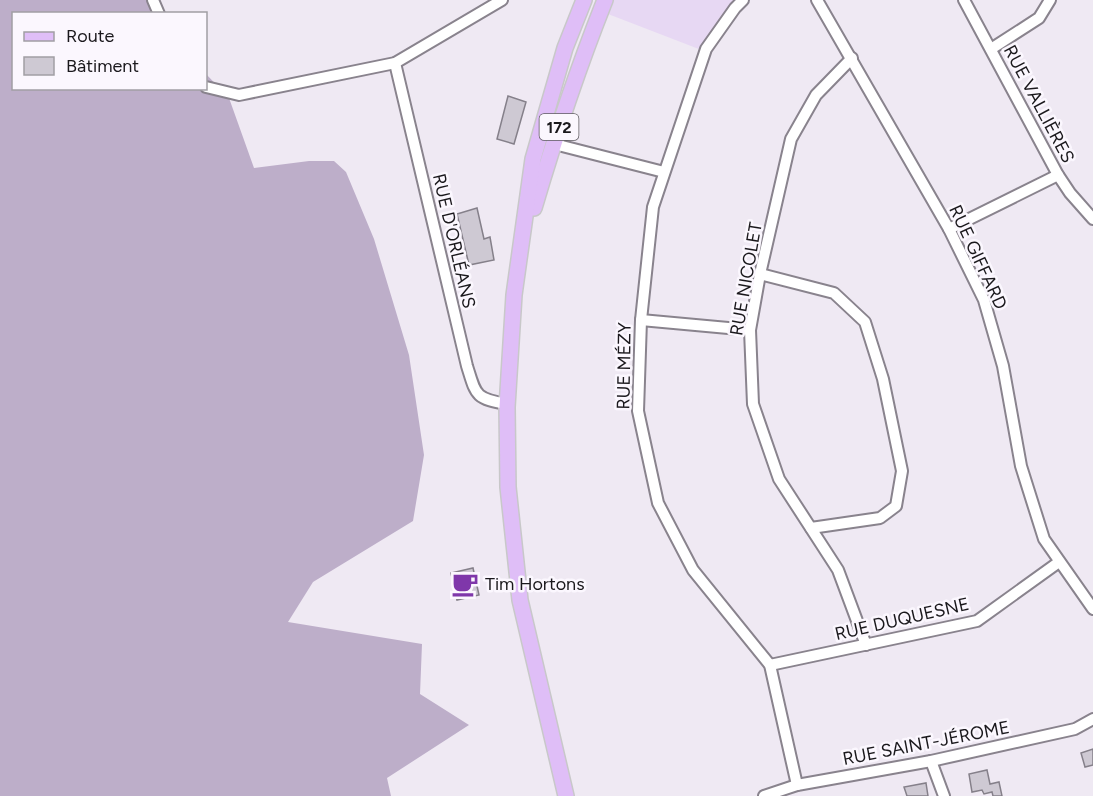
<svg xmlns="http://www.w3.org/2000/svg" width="1093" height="796" font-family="Figtree,sans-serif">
<rect width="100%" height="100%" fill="#efe9f3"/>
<path fill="#e7d8f3" d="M614 0H744L704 51 608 14Z"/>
<path fill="#bdaec9" d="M0 0H156L163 13 14 14V88H206V74L229 98 254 168 309 161H334L346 172 374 239 409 355 424 455 413 521 313 582 288 622 422 644 420 694 469 725 387 778 391 796H0Z"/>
<g fill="#cec9d3" stroke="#85808a" stroke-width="1.5">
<path d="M508 96 526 102 514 144 497 139Z"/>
<path d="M477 208 484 239 490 237 494 260 469 265 457 214Z"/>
<path d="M473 568 479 595 457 600 451 573Z"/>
<path d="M1093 749V765L1085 767 1081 753Z"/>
<path d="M987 770 990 784 999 782 1002 796H993L992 792 984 794 982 790 972 792 969 774Z"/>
<path d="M926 783 928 796H907L904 787Z"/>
</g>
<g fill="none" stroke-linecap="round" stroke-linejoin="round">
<g stroke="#89838d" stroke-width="14">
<g id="street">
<path d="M153 0 159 14"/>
<path d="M743 0 735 8 706 49 653 207 641 320 638 411 658 503 693 570 770 665 797 785"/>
<path d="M817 0 949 229 984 300 1003 366 1021 466 1044 539 1093 609"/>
<path d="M964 0 1058 175 1070 193 1093 219"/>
<path d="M991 49 1039 18 1050 0"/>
<path d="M852 58 816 95 791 139 760 274 750 330 753 404 779 479 838 570 866 645"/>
<path d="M395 63 467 366C476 395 475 399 507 404"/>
<path d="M206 87 239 95 395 63 502 0"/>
<path d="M562 146 664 172"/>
<path d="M949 229 1058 175"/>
<path d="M760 274 834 293 865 322 883 379 902 471 896 506 880 518 811 528"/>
<path d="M641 320 750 330"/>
<path d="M770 665 977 621 1059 562"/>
<path d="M931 761 944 796"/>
<path d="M764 796 797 785 931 761 1075 729 1093 719"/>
</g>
</g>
<g stroke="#c8c8c9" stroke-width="18">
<g id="primary">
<path d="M534 208C555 137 578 68 605 0"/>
<path d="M566 796 520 600 508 487 507 407 514 295 533 159 565 48 584 0"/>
</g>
</g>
<use href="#street" stroke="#fff" stroke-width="10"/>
<use href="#primary" stroke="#dfbef7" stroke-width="15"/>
</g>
<defs>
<g id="cafe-bare" transform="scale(2.07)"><path d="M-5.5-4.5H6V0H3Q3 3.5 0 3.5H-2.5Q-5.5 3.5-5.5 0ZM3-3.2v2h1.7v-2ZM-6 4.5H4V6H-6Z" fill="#7f37aa" stroke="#fbf7fe" stroke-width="2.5" paint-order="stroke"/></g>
</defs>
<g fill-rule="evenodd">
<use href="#cafe-bare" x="465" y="584"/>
</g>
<g text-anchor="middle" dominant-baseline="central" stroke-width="5" stroke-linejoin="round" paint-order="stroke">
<rect fill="#fbf7fe" stroke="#5e5b60" stroke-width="1.5" x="539.5" y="114" width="39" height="26" rx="4.5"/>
<g font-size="16" font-weight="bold" fill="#1a181c">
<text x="559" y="127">172</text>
</g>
<g font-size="18" fill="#1a181c" stroke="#fbf7fe">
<text transform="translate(1039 104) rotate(62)">RUE VALLIÈRES</text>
<text transform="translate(454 241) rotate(77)">RUE D'ORLÉANS</text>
<text transform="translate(978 257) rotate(65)">RUE GIFFARD</text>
<text transform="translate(746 279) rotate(-80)">RUE NICOLET</text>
<text transform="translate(624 366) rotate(-89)">RUE MÉZY</text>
<text transform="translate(902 619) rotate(-13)">RUE DUQUESNE</text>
<text transform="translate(926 743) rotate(-11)">RUE SAINT-JÉROME</text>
</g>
<g font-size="18" fill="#1a181c" stroke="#fbf7fe" text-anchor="start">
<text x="485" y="584">Tim Hortons</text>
</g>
</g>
<rect x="12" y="12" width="195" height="78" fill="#fbf7fe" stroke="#a19ea4" stroke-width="1.5"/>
<rect x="24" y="32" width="30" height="9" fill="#dfbef7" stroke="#a19ea4" stroke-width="1.5"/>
<text x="66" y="42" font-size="18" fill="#1a181c">Route</text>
<rect x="24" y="57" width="30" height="18" fill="#cec9d3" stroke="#a19ea4" stroke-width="1.5"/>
<text x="66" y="72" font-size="18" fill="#1a181c">Bâtiment</text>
</svg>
